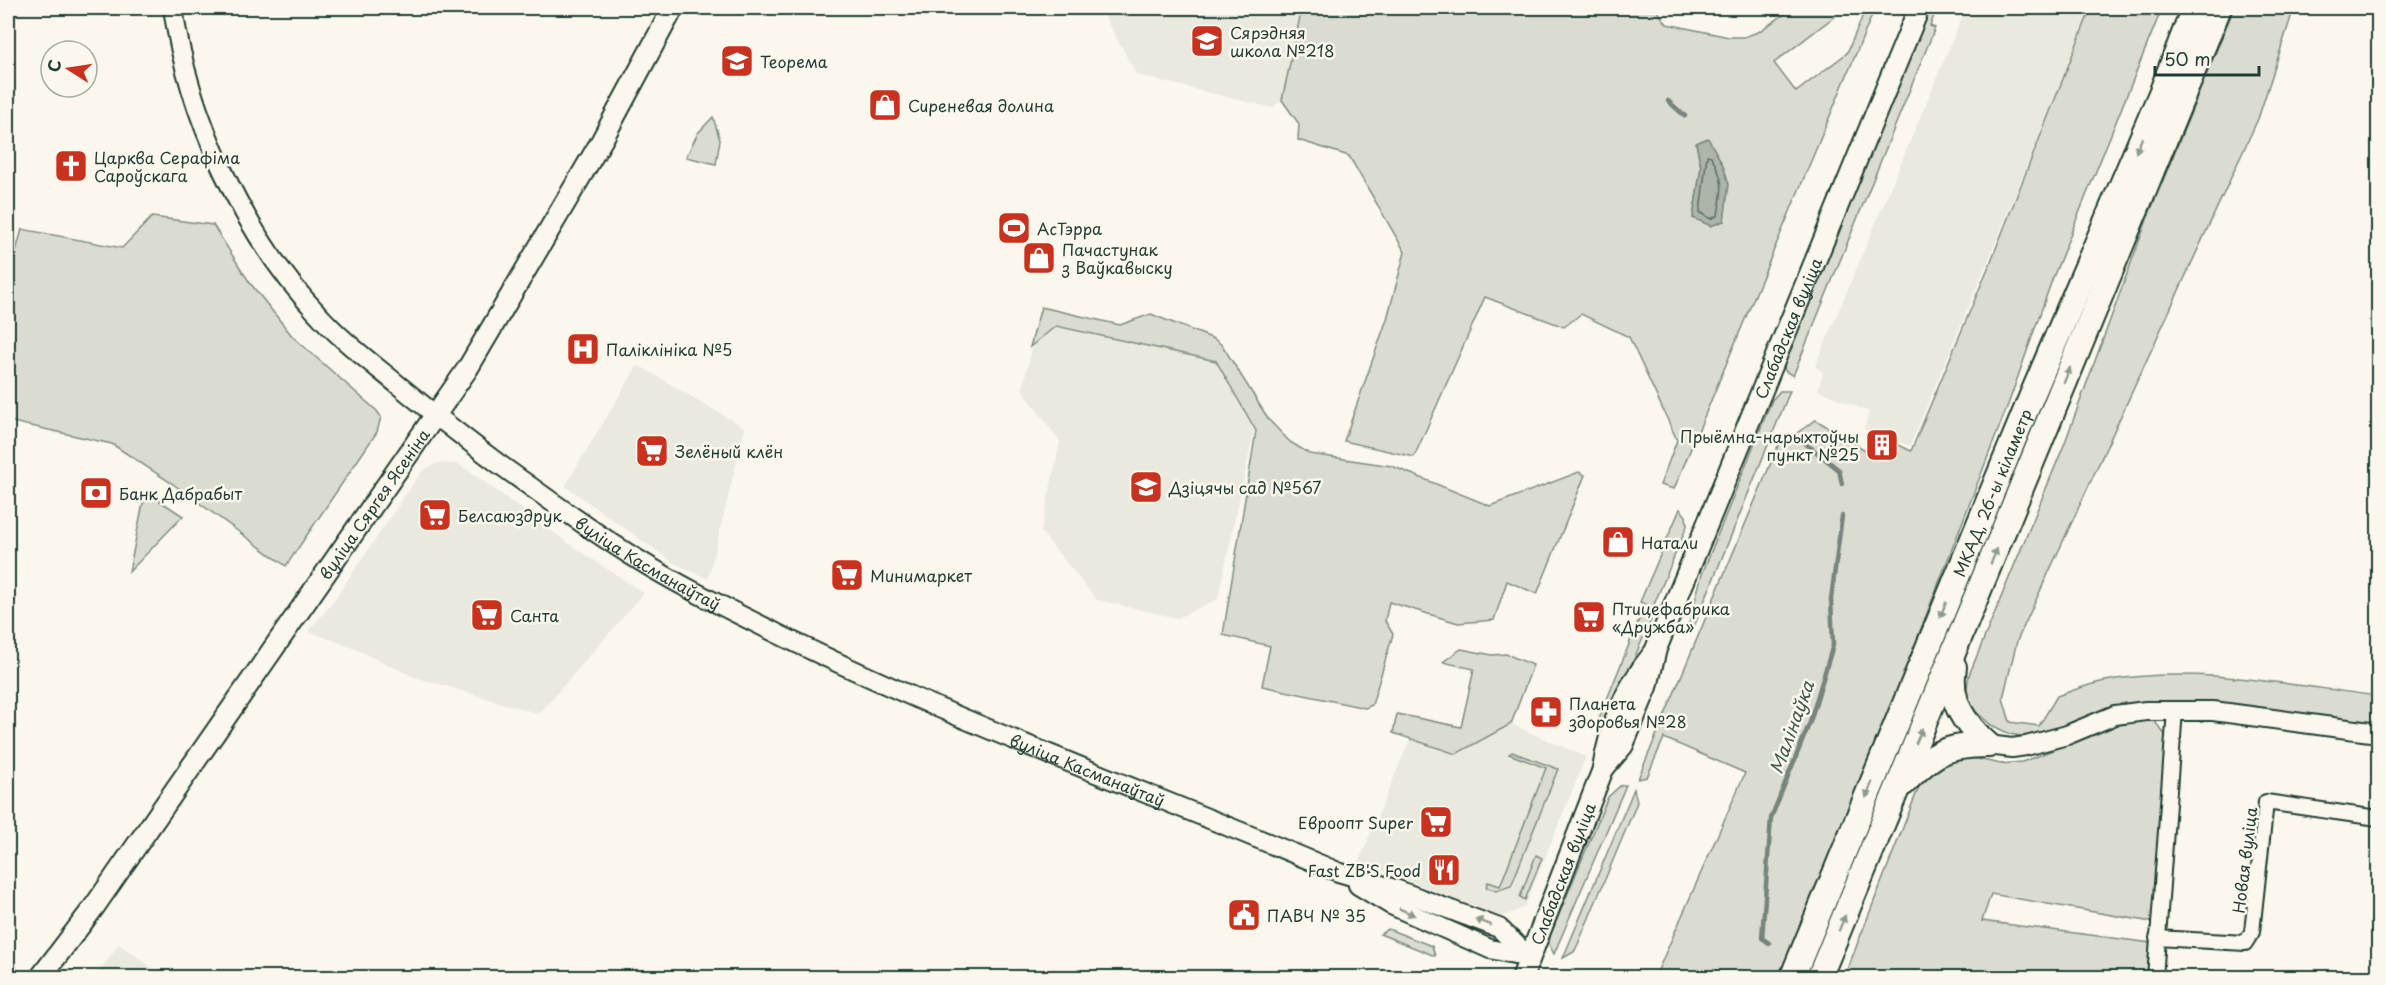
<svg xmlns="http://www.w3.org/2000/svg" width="2386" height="985" font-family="'Playpen Sans',sans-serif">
<rect width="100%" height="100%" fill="#fbf7ec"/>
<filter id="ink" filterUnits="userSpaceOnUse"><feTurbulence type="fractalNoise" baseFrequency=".0167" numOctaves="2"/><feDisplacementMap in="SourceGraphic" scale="12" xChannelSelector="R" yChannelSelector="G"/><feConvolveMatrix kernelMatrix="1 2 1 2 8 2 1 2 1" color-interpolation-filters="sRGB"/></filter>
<g filter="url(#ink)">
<g fill="#eae9de">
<path d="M1100 8H1302L1282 100 1272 108 1137 75Z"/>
<path d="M1966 8H2090L2023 177 1910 446 1864 429 1869 412 1818 390 1823 372 1815 367Z"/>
<path d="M1056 327 1215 361 1254 431 1218 599 1177 618 1097 600 1041 532 1060 442 1022 389 1032 348Z"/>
<path d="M638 365 745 428 708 579 674 563 565 486Z"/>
<path d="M438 463 456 464 465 468 578 550 644 593 539 714 412 676 351 647 308 631 330 606 419 475 425 469Z"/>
<path d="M1511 724 1586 757 1525 906 1515 912 1502 916 1492 914 1359 861 1410 739 1456 754Z"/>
<path d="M119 944 162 975 161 977H95Z"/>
</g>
<g fill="#dbdcd1" stroke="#7d8c82" stroke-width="1.5" fill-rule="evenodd">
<path d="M1302 8H1655L1667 24 1729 37H1744L1758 32 1794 8H1838L1835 16 1774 63 1796 92 1847 53 1866 8H1875L1674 489 1660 485 1677 440 1629 337 1581 314 1564 327 1485 297 1414 457 1344 441 1387 319 1405 252 1349 156 1298 140 1299 124 1282 100ZM1696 143 1724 221 1693 218 1701 167Z"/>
<path d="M1928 8H1937L1930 26 1935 28 1793 376 1785 371 1783 363Z"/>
<path d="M2091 8H2162L2052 280 2009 402 1870 760 1781 977H1655L1745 773 1664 738 1647 777 1638 779 1778 446 1816 420 1870 453 1891 459 1897 444 1911 451 1991 261Z"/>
<path d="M2234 8H2294L2258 119 2017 641 2003 698 2010 722 2039 726 2057 696C2072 691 2089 684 2105 681 2193 665 2290 685 2378 696V724L2218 704 2161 701 2160 705 2041 734 2021 736 2010 734 1991 725 1972 708 1966 695 1969 675 2064 445 2148 217Z"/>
<path d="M713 117 720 140 716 164 686 157 698 133Z"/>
<path d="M152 217 213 225 250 283 293 337 377 411 381 417 377 432 286 566 173 484 112 444 8 421V281L22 229 122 248Z"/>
<path d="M1041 307 1120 325 1151 314 1214 339 1222 345 1269 420 1290 442 1310 454 1392 466 1490 506 1579 472 1585 475 1537 594 1507 581 1494 620 1458 623 1389 602 1385 621 1393 634 1372 705 1365 708 1262 686 1270 646 1223 635 1256 431 1216 361 1056 326 1030 347Z"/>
<path d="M1780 391H1790L1693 629 1688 627 1702 574 1772 400Z"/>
<path d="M154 497 183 516 129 572 143 503 146 499Z"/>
<path d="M1680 509 1686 516 1687 526 1653 607 1640 602Z"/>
<path d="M1640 617 1651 620 1604 727 1597 724Z"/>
<path d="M1461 649 1492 655 1506 654 1533 665 1511 724 1456 754 1393 733 1397 714 1461 727 1474 669 1443 662Z"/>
<path d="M2134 718H2152L2166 736 2152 922 1991 894 1982 921 2151 943 2148 977 1844 978 1920 784 1943 760 1968 757 2001 764 2022 762Z"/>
<path d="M1512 752 1558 769 1511 886 1496 891 1486 887 1488 882 1500 886 1546 768 1509 754Z"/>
<path d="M1626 785 1554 954 1549 944 1550 936 1608 797 1620 786Z"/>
<path d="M1634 789 1637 802 1634 810 1578 944 1574 952 1563 958Z"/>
<path d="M1536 855 1542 858 1525 900 1520 897Z"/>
<path d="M1388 929 1432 946 1435 956 1380 934Z"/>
</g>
<path fill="#adb4aa" stroke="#74847b" stroke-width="1.5" d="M1708 138 1723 165 1729 184 1724 221 1711 226 1693 218 1701 167 1696 143Z"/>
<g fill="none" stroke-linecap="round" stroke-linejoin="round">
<path stroke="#586d63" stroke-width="1.5" d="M1707 155 1711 156C1725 181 1723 188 1718 215L1711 219 1700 212Z"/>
<g stroke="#74847b" stroke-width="4.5">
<path d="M1668 101 1685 116"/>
<path d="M1805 443 1839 470 1842 484"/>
<path d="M1769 943 1762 938 1771 818 1810 722 1833 645 1831 599 1842 516"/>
</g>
<g stroke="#1f3d34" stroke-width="18">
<g id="minor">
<path d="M2157 938 2245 943 2252 932 2266 802 2378 818"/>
<path d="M2155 978 2175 710"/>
</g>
</g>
<g stroke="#1f3d34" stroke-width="22">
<g id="tertiary">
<path id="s1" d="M173 8C188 115 243 234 317 313 341 340 369 361 397 384 430 411 464 438 499 464 544 496 589 530 637 559 682 587 730 610 778 634 960 724 1152 793 1338 872L1395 889 1499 928 1529 957"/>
<path d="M1988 745 2012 748 2026 746 2067 735 2115 715 2146 711H2213L2378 733"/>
<path d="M1358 885 1391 905 1490 949 1529 957"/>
</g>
</g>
<g stroke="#1f3d34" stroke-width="24">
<g id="secondary">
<path id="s2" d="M1603 769 1623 745 1647 687 1656 649 1919 8"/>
<path id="s3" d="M40 978 94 907 468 368 602 140 673 8"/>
<path id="s4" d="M1522 978 1603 769C1610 725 1625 689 1653 654"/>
</g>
</g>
<g stroke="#1f3d34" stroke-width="28">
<g id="trunk">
<path d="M1954 667C1948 701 1964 723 1988 745"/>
<path d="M1904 783C1933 753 1946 745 1988 745"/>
<path id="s5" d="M1792 978 2030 400 2162 91 2194 8"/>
<path d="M1819 978 2219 8"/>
</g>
</g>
<use href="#minor" stroke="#fbf7ec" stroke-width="14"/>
<use href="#tertiary" stroke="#fbf7ec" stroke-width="18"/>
<use href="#secondary" stroke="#fbf7ec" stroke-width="20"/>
<use href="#trunk" stroke="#fbf7ec" stroke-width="24"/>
</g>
<defs><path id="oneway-solid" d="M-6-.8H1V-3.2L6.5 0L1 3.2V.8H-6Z" transform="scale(1.5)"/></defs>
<g fill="#8d9a90">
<use href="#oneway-solid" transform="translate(2139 145) rotate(113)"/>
<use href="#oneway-solid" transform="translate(2067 375) rotate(-68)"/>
<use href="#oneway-solid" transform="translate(1994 556) rotate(-68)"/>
<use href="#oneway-solid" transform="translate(1943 610) rotate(112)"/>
<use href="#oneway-solid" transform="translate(1919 736) rotate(-67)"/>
<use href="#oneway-solid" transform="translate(1869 790) rotate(112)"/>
<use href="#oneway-solid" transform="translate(1407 912) rotate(24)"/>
<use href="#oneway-solid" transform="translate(1483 922) rotate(-159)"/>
<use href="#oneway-solid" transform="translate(1842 923) rotate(-68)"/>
</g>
</g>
<defs>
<g id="school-square" transform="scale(1.725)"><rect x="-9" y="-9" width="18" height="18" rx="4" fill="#c8321e" stroke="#fbf7ec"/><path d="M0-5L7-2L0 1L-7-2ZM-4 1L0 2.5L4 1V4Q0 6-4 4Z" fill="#fff"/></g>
<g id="shop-square" transform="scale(1.725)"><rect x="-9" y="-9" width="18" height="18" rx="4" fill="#c8321e" stroke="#fbf7ec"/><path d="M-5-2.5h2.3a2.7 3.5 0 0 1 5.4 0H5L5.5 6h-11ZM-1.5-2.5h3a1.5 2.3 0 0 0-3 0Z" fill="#fff"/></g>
<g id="church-square" transform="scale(1.725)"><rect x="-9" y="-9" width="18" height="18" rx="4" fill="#c8321e" stroke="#fbf7ec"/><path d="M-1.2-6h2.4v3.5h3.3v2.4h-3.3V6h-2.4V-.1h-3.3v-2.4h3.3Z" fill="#fff"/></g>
<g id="stadium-square" transform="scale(1.725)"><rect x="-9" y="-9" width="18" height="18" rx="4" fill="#c8321e" stroke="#fbf7ec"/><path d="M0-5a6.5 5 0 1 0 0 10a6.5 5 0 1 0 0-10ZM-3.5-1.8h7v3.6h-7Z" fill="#fff"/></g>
<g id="hospital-square" transform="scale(1.725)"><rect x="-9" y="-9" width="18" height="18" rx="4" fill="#c8321e" stroke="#fbf7ec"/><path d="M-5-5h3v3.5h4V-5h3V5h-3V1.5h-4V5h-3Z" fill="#fff"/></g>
<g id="building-square" transform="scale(1.725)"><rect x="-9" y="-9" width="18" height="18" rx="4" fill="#c8321e" stroke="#fbf7ec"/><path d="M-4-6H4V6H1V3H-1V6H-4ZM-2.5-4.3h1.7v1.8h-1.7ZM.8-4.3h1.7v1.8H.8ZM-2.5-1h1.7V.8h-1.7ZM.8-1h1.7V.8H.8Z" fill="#fff"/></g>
<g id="supermarket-square" transform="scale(1.725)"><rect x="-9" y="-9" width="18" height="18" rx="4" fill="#c8321e" stroke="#fbf7ec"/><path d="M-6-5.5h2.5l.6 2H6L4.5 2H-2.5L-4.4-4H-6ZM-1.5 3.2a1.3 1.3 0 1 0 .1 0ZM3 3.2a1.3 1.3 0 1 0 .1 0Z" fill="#fff"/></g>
<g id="bank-square" transform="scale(1.725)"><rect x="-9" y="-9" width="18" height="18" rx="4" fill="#c8321e" stroke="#fbf7ec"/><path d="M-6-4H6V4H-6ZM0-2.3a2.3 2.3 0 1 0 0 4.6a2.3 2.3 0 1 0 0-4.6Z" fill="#fff"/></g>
<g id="pharmacy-square" transform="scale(1.725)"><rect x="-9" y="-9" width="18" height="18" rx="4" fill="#c8321e" stroke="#fbf7ec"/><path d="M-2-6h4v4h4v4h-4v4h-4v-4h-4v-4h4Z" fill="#fff"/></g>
<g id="restaurant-square" transform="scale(1.725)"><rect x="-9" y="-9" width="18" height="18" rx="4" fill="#c8321e" stroke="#fbf7ec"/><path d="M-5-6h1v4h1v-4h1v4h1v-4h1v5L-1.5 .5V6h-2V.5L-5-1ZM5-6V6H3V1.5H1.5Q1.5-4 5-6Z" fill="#fff"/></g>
<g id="civic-square" transform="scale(1.725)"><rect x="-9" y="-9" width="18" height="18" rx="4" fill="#c8321e" stroke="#fbf7ec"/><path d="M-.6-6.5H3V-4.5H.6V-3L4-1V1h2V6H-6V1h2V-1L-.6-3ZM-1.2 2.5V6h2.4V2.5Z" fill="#fff"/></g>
</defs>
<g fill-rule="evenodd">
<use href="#school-square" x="1207" y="41"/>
<use href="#school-square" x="737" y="61"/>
<use href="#shop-square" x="885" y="105"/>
<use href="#church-square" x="71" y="166"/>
<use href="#stadium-square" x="1014" y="228"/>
<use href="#shop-square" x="1039" y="258"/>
<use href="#hospital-square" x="583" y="349"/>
<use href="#building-square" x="1882" y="445"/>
<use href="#supermarket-square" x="652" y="451"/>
<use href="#school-square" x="1146" y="487"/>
<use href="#bank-square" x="96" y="493"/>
<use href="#supermarket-square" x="435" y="515"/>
<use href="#shop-square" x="1618" y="542"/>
<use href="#supermarket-square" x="847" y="575"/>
<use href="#supermarket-square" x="487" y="615"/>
<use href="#supermarket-square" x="1589" y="617"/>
<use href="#pharmacy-square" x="1546" y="712"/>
<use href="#supermarket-square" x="1436" y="822"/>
<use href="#restaurant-square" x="1444" y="870"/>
<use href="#civic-square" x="1244" y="915"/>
</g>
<g text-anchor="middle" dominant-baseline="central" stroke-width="5" stroke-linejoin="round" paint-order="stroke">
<g font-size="16" fill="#1f3d34" stroke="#fbf7ec" text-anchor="start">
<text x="1230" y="32">Сярэдняя<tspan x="1230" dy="18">школа №218</tspan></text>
<text x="760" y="61">Теорема</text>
<text x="908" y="105">Сиреневая долина</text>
<text x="94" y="157">Царква Серафіма<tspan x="94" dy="18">Сароўскага</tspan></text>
<text x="1037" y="228">АсТэрра</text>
<text x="1062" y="249">Пачастунак<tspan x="1062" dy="18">з Ваўкавыску</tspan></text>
<text x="606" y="349">Паліклініка №5</text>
<text x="1859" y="436" text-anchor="end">Прыёмна-нарыхтоўчы<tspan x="1859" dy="18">пункт №25</tspan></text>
<text x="675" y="451">Зелёный клён</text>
<text x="1169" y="487">Дзіцячы сад №567</text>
<text x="119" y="493">Банк Дабрабыт</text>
<text x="458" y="515">Белсаюздрук</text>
<text x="1641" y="542">Натали</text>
<text x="870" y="575">Минимаркет</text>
<text x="1612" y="608">Птицефабрика<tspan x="1612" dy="18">«Дружба»</tspan></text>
<text x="510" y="615">Санта</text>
<text x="1569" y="703">Планета<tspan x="1569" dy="18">здоровья №28</tspan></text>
<text x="1413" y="822" text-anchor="end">Евроопт Super</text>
<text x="1421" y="870" text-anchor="end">Fast ZB'S Food</text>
<text x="1267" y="915">ПАВЧ № 35</text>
</g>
<g font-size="16" fill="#1f3d34" stroke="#fbf7ec">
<text stroke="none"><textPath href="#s2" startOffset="480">Слабадская вуліца</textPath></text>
<text stroke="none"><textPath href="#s5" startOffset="525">МКАД, 26-ы кіламетр</textPath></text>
<text stroke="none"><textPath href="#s3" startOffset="580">вуліца Сяргея Ясеніна</textPath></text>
<text stroke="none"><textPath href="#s1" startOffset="758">вуліца Касманаўтаў</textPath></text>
<text stroke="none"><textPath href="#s1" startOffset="1244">вуліца Касманаўтаў</textPath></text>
<text transform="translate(2244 860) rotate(-83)">Новая вуліца</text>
<text stroke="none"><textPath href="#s4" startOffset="112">Слабадская вуліца</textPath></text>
</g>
<g font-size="18" font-style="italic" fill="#425b52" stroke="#fbf7ec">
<text transform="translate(1791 727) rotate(-70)">Малінаўка</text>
</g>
</g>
<rect width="2386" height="985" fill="none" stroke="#fbf7ec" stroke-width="30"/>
<rect x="15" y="15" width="2356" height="955" fill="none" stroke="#1f3d34" stroke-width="2" filter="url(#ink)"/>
<g transform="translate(69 69) rotate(282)"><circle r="28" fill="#fbf7ec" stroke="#a3ada2" stroke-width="1.5"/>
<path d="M0-4.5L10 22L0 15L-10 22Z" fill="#c8321e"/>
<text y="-9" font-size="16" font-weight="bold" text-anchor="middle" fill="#1f3d34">С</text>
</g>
<path d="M2155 66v9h104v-9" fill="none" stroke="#1f3d34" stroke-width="3"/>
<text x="2164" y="66" font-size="18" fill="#1f3d34" stroke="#fbf7ec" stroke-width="4.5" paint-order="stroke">50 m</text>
</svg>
